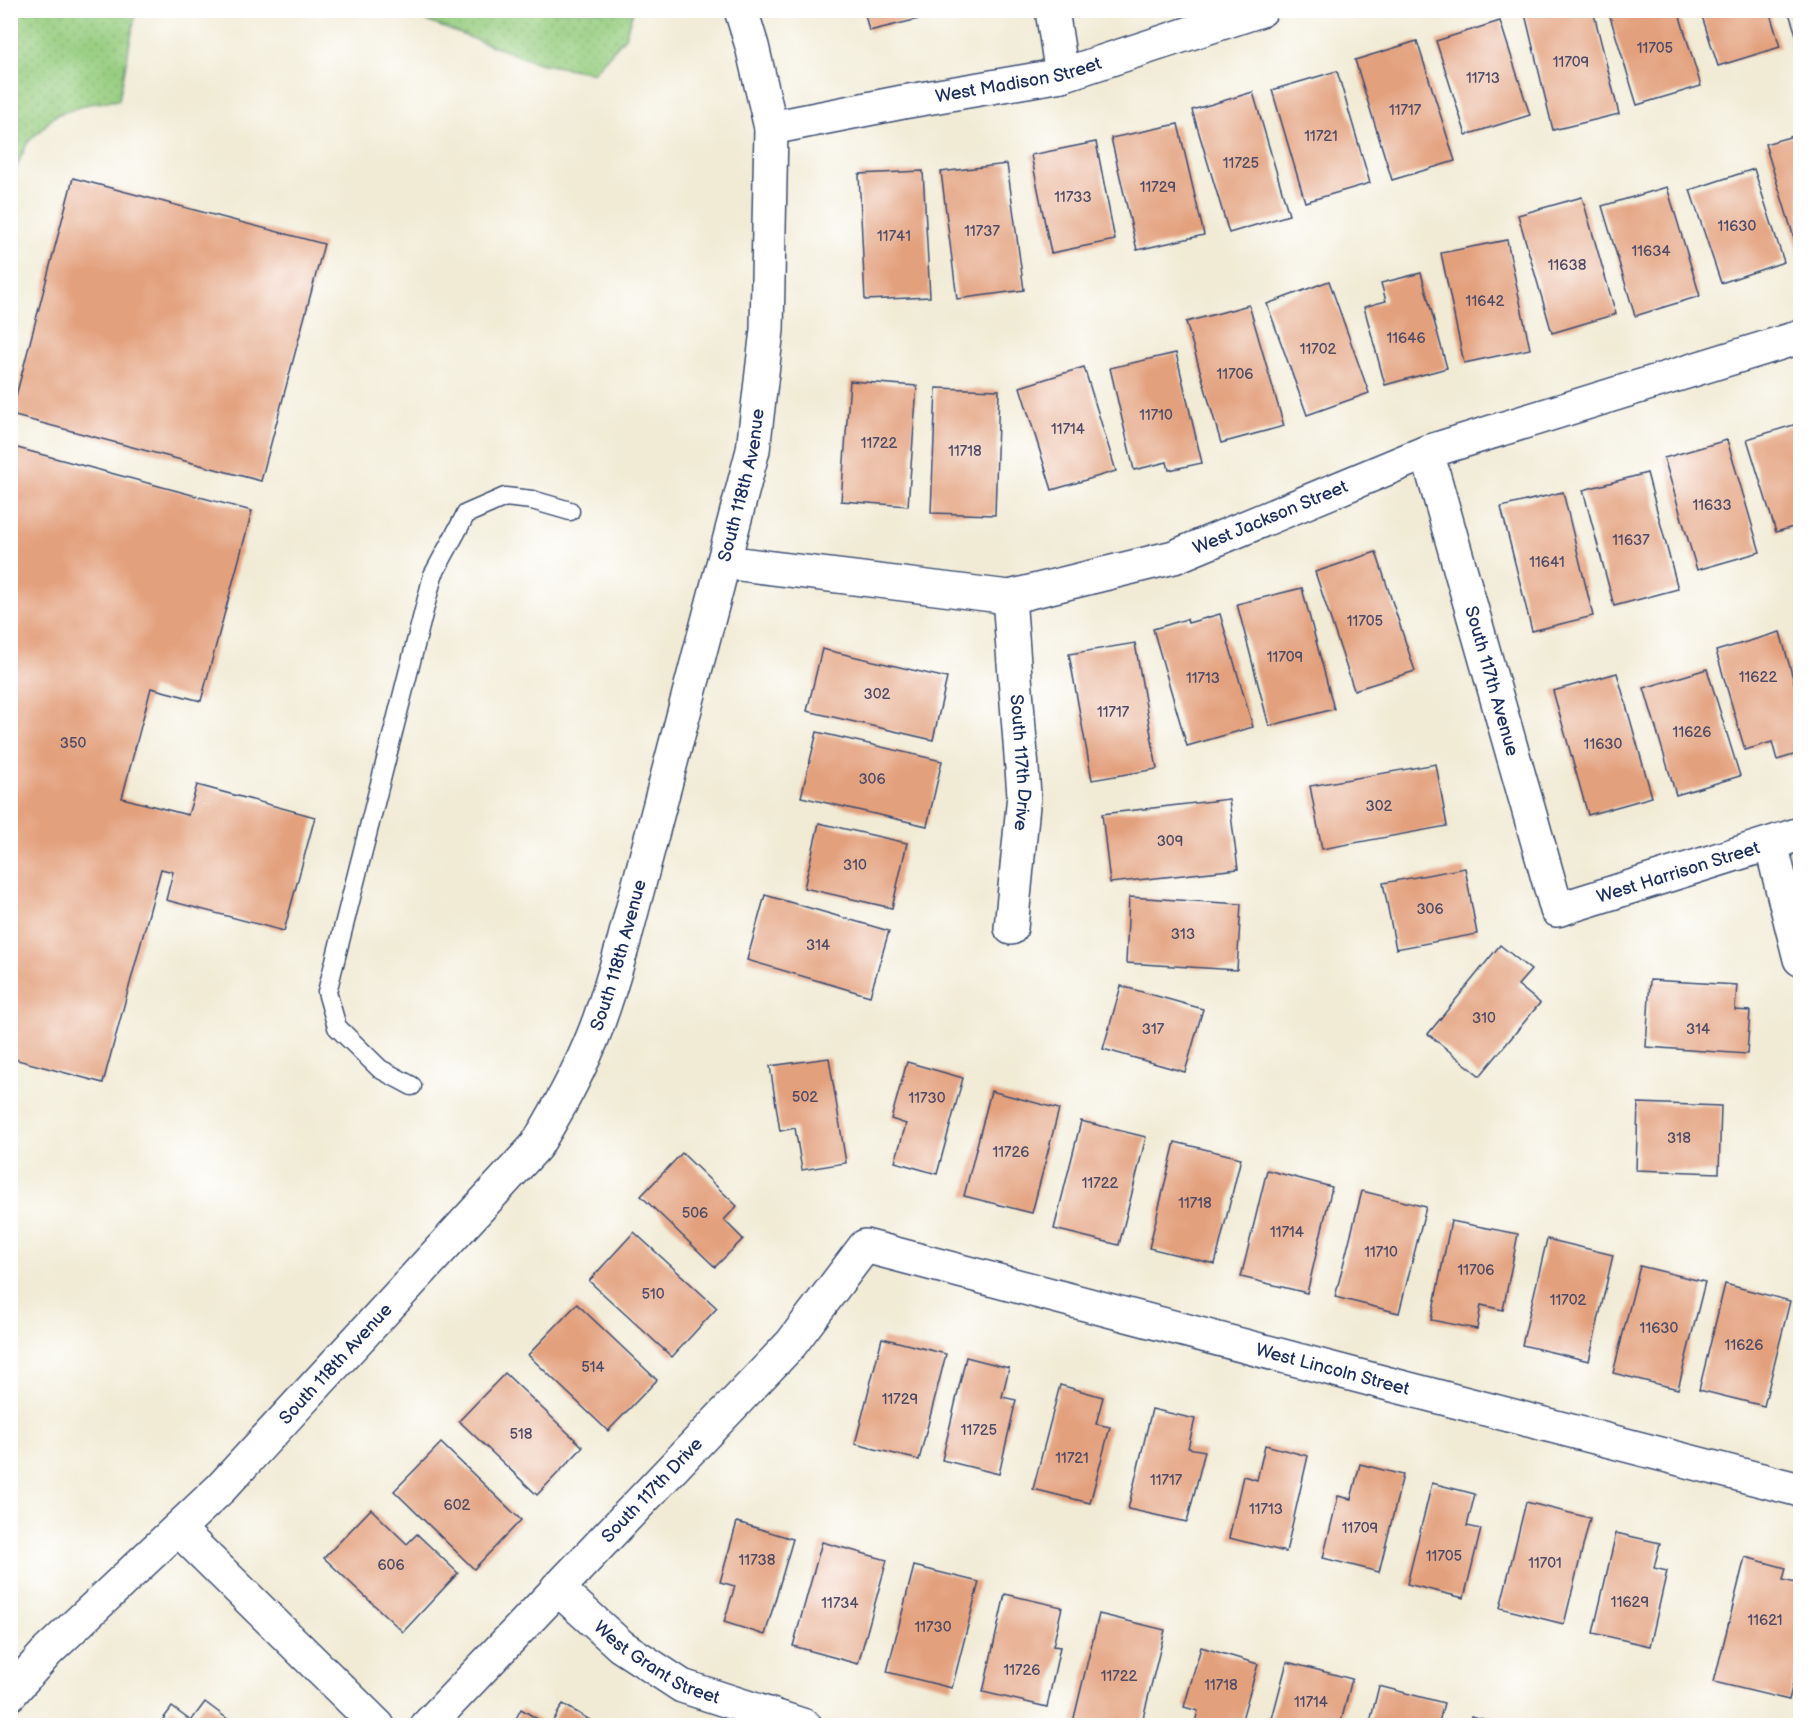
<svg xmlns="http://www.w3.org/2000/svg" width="1811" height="1736" font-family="'Balsamiq Sans',sans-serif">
<defs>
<pattern id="grass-dots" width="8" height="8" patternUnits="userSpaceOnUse" patternTransform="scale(1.5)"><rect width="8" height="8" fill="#98ce81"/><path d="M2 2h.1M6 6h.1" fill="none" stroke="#82b172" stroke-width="1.8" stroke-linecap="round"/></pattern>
</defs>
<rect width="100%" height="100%" fill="#fff"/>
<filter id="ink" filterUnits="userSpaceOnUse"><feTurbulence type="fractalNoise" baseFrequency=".0167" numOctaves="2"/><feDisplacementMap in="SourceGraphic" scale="12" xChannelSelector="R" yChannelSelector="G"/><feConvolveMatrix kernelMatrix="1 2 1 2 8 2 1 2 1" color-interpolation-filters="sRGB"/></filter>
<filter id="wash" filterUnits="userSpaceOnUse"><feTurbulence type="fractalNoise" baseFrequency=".008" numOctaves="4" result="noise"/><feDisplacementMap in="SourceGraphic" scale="24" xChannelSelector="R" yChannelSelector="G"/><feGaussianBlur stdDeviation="1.35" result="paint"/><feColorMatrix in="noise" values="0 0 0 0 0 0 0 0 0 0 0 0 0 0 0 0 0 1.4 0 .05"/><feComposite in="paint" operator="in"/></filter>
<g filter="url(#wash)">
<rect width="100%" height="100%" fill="#f1ebd5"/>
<g fill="url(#grass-dots)" stroke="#5a7e70" stroke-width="1.5">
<path d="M11 10 136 11 119 100 88 104 56 115 28 142 11 178Z"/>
<path d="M393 11H633L625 37 593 73 538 63 418 18Z"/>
</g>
<g id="blocks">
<g fill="#e3a07d">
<path d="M864 10H952V11L869 31Z"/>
<path d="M1524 10H1593L1619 114 1553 130Z"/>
<path d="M1608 10H1678L1701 86 1637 105Z"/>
<path d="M1700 10H1769L1780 47 1718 66Z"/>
<path d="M1788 10H1800V47Z"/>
<path d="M1500 21 1530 115 1466 135 1436 41Z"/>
<path d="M1417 41 1455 161 1392 180 1355 60Z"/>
<path d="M1337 71 1370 183 1305 202 1272 90Z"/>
<path d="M1253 92 1289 215 1229 233 1192 110Z"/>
<path d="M1178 124 1204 235 1137 250 1111 138Z"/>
<path d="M1800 134V254H1799L1765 144Z"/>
<path d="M1096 142 1115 240 1051 253 1031 155Z"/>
<path d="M1007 164 1024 290 957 299 941 172Z"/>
<path d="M1754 169 1784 262 1721 283 1690 190Z"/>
<path d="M923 171 930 297 865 300 859 174Z"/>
<path d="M73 178 324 244 261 481 11 415Z"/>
<path d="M1667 187 1700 296 1635 316 1602 206Z"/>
<path d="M1582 197 1616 314 1552 333 1518 215Z"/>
<path d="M1507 240 1530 349 1464 363 1441 253Z"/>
<path d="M1421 273 1447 368 1385 385 1364 307 1386 301 1381 283Z"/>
<path d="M1329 281 1369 393 1307 415 1267 304Z"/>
<path d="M1249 305 1284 426 1221 443 1186 322Z"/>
<path d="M1176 353 1202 463 1169 470 1167 462 1134 470 1110 368Z"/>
<path d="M1084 367 1116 471 1052 490 1020 387Z"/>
<path d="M850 381 917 386 908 506 841 501Z"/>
<path d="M936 388 999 390 995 515 931 513Z"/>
<path d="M1800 423V525L1776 532 1747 439Z"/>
<path d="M1727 440 1760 552 1697 570 1664 458Z"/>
<path d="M10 446 252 511 201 701 151 688 122 798 188 815 197 785 315 817 284 931 166 900 173 872 161 869 103 1083 10 1058Z"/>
<path d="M1647 473 1678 589 1614 606 1583 490Z"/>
<path d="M1563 492 1593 616 1532 631 1501 507Z"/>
<path d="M1376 552 1415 671 1354 690 1315 572Z"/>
<path d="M1302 588 1334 709 1269 726 1237 604Z"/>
<path d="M1220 614 1253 727 1187 746 1153 629 1187 619 1188 623Z"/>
<path d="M1780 632 1800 703V753L1777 760 1772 742 1745 750 1716 651Z"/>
<path d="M1135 643 1157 769 1092 780 1069 654Z"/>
<path d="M822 649 947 678 933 740 807 711Z"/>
<path d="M1707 669 1740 776 1676 795 1644 688Z"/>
<path d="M1617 673 1652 797 1588 815 1553 691Z"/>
<path d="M817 732 942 761 927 826 801 797Z"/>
<path d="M1436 764 1447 826 1322 849 1310 786Z"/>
<path d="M1229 799 1238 869 1110 883 1102 814Z"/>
<path d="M819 823 907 843 892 908 804 888Z"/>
<path d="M1465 868 1477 934 1396 949 1383 883Z"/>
<path d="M765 895 889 931 870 996 747 960Z"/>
<path d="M1129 897 1241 904 1237 970 1126 963Z"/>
<path d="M1500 945 1531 970 1518 985 1540 1003 1480 1076 1428 1034Z"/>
<path d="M1650 980 1737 985 1735 1010 1750 1011 1747 1054 1646 1047Z"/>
<path d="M1121 986 1203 1009 1185 1072 1103 1049Z"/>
<path d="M829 1058 846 1163 802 1170 795 1128 780 1131 770 1066Z"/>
<path d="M907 1062 963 1078 937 1174 895 1162 906 1124 891 1119Z"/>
<path d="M991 1091 1059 1109 1032 1213 964 1196Z"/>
<path d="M1638 1103 1721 1106 1719 1173 1636 1170Z"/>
<path d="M1081 1121 1146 1137 1119 1245 1054 1229Z"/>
<path d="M1175 1142 1241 1158 1215 1264 1149 1248Z"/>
<path d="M682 1153 737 1206 724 1220 743 1239 715 1267 641 1196Z"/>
<path d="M1267 1170 1332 1187 1307 1293 1241 1277Z"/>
<path d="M1362 1191 1426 1207 1399 1313 1335 1297Z"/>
<path d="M1451 1221 1518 1234 1503 1310 1481 1305 1477 1329 1431 1320Z"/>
<path d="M634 1232 717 1308 672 1357 589 1281Z"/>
<path d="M1547 1239 1613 1255 1589 1361 1522 1345Z"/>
<path d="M1640 1266 1705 1282 1678 1389 1613 1373Z"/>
<path d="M1725 1284 1790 1301 1764 1406 1699 1390Z"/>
<path d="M577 1304 657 1380 608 1431 528 1355Z"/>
<path d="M882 1338 946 1354 919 1460 855 1444Z"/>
<path d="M966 1357 1009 1368 1002 1397 1016 1400 999 1474 942 1460Z"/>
<path d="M505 1373 583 1447 537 1495 459 1421Z"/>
<path d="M1060 1385 1103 1397 1096 1424 1110 1427 1090 1503 1033 1489Z"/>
<path d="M1152 1409 1195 1419 1188 1448 1205 1451 1187 1522 1128 1509Z"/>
<path d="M441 1443 521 1520 474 1569 394 1491Z"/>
<path d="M1265 1445 1308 1456 1286 1552 1229 1538 1243 1476 1257 1480Z"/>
<path d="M1360 1464 1403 1475 1379 1572 1323 1558 1338 1496 1351 1499Z"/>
<path d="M1432 1483 1475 1494 1467 1526 1481 1529 1464 1598 1407 1584Z"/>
<path d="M1526 1502 1590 1518 1564 1624 1500 1608Z"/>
<path d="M371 1509 407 1544 417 1534 458 1573 403 1632 324 1558Z"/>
<path d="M737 1522 793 1539 765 1635 724 1622 735 1586 720 1582Z"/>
<path d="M1616 1533 1660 1543 1654 1568 1667 1571 1650 1646 1593 1633Z"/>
<path d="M822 1542 887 1560 858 1664 793 1646Z"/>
<path d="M1745 1557 1786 1568 1783 1580 1800 1584V1656L1789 1700 1714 1682Z"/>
<path d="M914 1566 979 1582 952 1688 887 1672Z"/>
<path d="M1005 1594 1062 1607 1053 1646 1060 1647 1047 1707 983 1692Z"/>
<path d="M1099 1614 1165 1630 1141 1726H1088L1073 1722Z"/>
<path d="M1201 1647 1258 1664 1240 1726H1194L1198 1711 1184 1707Z"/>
<path d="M1287 1662 1352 1679 1340 1726H1270Z"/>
<path d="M1379 1686 1444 1703 1438 1726H1369Z"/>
<path d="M205 1702 237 1726H158L172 1707 191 1721Z"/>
<path d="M563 1704 600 1726H550Z"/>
<path d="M521 1709 549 1726H512Z"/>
<path d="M1471 1716 1507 1725V1726H1469Z"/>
</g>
</g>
</g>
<g filter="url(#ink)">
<use href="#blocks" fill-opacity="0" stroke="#3b4b70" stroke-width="1.5"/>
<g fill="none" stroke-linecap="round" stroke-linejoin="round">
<g stroke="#3b4b70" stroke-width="21">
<path id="service" d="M412 1086 380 1069 337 1027 327 992 433 575 466 514 505 497 532 500 570 511"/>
</g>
<g stroke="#3b4b70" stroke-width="36">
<g id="minor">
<path d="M1052 10 1062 75"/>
<path id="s1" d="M771 128 903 102 1062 75 1261 10"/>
<path id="s2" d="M1427 452 1557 910 1800 834"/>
<path id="s3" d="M724 562 1009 597 1174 557 1427 452 1800 337"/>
<path id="s4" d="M1009 597 1024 795 1011 928"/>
<path d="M1771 844 1800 959"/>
<path d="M178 1529 378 1726"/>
<path id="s5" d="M557 1588 621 1646 682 1686 805 1726"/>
<path id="s6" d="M427 1726 791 1344 865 1246 1389 1384 1800 1490"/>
</g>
</g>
<g stroke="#3b4b70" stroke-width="36">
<g id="tertiary">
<path id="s7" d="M10 1694 47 1652 221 1488 536 1146C561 1105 587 1058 602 1012 610 989 617 965 624 941L753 450 767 330 771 128 752 46 741 10"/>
</g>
</g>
<use href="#service" stroke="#fff" stroke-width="18"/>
<use href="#minor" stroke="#fff" stroke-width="33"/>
<use href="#tertiary" stroke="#fff" stroke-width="33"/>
</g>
</g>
<g text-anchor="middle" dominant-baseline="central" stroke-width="4.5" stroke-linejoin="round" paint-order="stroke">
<g font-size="15" fill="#4d4b66">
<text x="1655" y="48">11705</text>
<text x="1571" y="62">11709</text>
<text x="1483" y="78">11713</text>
<text x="1405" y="110">11717</text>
<text x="1321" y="136">11721</text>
<text x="1241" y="163">11725</text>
<text x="1158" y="187">11729</text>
<text x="1073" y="197">11733</text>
<text x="1737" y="226">11630</text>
<text x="982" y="231">11737</text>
<text x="894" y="236">11741</text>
<text x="1651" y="251">11634</text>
<text x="1567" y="265">11638</text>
<text x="1485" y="301">11642</text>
<text x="1406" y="338">11646</text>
<text x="1318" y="349">11702</text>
<text x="1235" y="374">11706</text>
<text x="1156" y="415">11710</text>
<text x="1068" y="429">11714</text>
<text x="879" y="443">11722</text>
<text x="965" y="451">11718</text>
<text x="1712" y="505">11633</text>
<text x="1631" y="540">11637</text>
<text x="1547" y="562">11641</text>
<text x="1365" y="621">11705</text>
<text x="1285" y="657">11709</text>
<text x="1758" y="677">11622</text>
<text x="1203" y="678">11713</text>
<text x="877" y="694">302</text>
<text x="1113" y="712">11717</text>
<text x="1692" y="732">11626</text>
<text x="73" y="743">350</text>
<text x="1603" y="744">11630</text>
<text x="872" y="779">306</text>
<text x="1379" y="806">302</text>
<text x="1170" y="841">309</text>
<text x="855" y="865">310</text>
<text x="1430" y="909">306</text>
<text x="1183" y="934">313</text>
<text x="818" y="945">314</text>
<text x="1484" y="1018">310</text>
<text x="1153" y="1029">317</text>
<text x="1698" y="1029">314</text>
<text x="805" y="1097">502</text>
<text x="927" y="1098">11730</text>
<text x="1679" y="1138">318</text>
<text x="1011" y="1152">11726</text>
<text x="1100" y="1183">11722</text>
<text x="1195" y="1203">11718</text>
<text x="695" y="1213">506</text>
<text x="1287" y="1232">11714</text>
<text x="1381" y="1252">11710</text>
<text x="1476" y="1270">11706</text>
<text x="653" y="1294">510</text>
<text x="1568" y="1300">11702</text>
<text x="1659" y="1328">11630</text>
<text x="1744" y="1345">11626</text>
<text x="593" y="1367">514</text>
<text x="900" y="1399">11729</text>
<text x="979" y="1430">11725</text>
<text x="521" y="1434">518</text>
<text x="1072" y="1458">11721</text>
<text x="1166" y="1480">11717</text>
<text x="457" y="1505">602</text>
<text x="1266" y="1509">11713</text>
<text x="1360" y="1528">11709</text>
<text x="1444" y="1556">11705</text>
<text x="757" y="1560">11738</text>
<text x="1545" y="1563">11701</text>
<text x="391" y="1565">606</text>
<text x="1630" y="1602">11629</text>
<text x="840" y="1603">11734</text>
<text x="1765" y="1620">11621</text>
<text x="933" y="1627">11730</text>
<text x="1022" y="1670">11726</text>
<text x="1119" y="1676">11722</text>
<text x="1221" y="1685">11718</text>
<text x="1311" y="1702">11714</text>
</g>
<g font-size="18" fill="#1b2f5e" stroke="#fff">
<text stroke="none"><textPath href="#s1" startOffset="252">West Madison Street</textPath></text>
<text stroke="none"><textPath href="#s7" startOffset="1455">South 118th Avenue</textPath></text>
<text stroke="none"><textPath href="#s3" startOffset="561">West Jackson Street</textPath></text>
<text stroke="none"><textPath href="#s2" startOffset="238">South 117th Avenue</textPath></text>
<text stroke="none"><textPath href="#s4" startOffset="166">South 117th Drive</textPath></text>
<text stroke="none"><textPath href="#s2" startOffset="603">West Harrison Street</textPath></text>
<text stroke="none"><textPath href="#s7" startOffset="969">South 118th Avenue</textPath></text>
<text stroke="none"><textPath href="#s7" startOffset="464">South 118th Avenue</textPath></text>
<text stroke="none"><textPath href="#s6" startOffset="1134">West Lincoln Street</textPath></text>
<text stroke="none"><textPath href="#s6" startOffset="326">South 117th Drive</textPath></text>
<text stroke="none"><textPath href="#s5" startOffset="126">West Grant Street</textPath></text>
</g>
</g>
<rect width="1811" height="1736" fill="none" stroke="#fff" stroke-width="36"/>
</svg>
